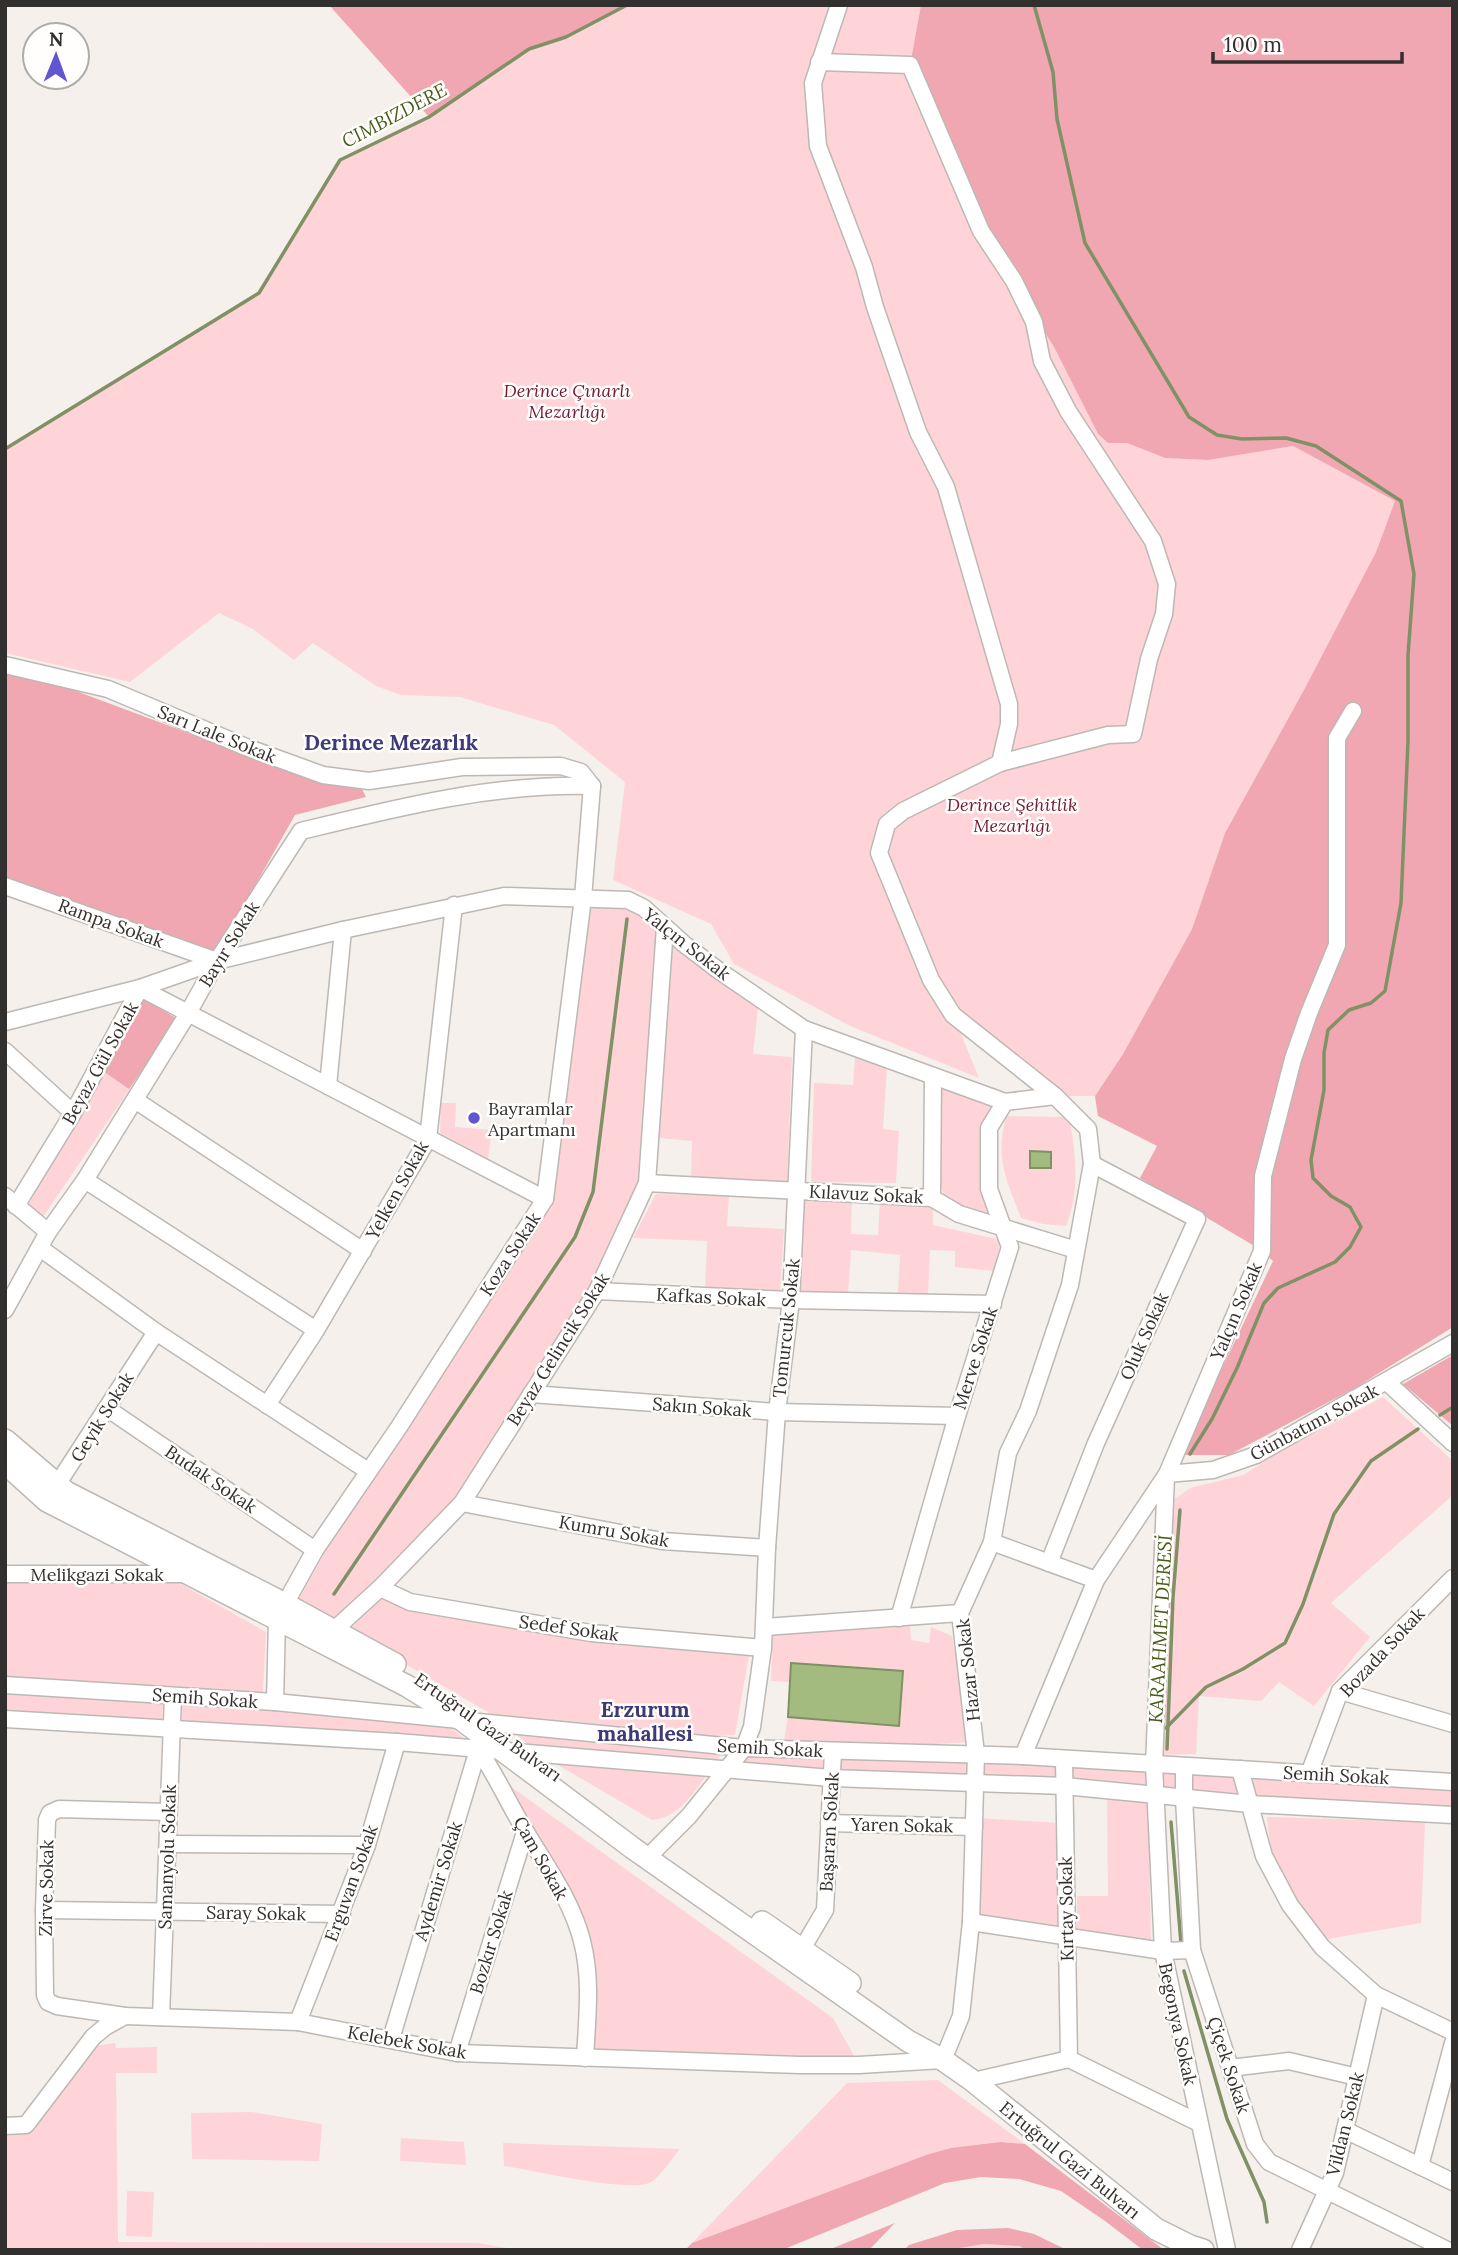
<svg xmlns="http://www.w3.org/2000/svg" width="1458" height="2255" font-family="Lora,serif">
<rect width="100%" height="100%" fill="#f5f0eb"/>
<g fill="#fed4d9">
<path d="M627 5H921L910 65 981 231 1054 347 1098 434 1108 443H1127L1165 458 1208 460 1293 446 1395 501 1376 552 1305 688 1225 833 1192 929 1123 1054 1095 1096H1055L954 1017 979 1078 850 1026 734 964 711 924 613 880 625 782 554 725 460 697 401 695 376 686 313 643 294 660 253 629 219 613 130 682 5 653V449L259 293 340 160 429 117 529 49 566 37Z"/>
<path d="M615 905 631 908 661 932 640 1183 590 1288 455 1497 333 1623 298 1601 341 1522 543 1218 553 1193 584 910Z"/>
<path d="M673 944 758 1008 753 1054 792 1057 787 1183 691 1178 692 1141 659 1138Z"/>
<path d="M143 998 177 1019 43 1217 28 1206Z"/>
<path d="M855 1057 887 1067 883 1129 899 1131 896 1183 811 1182 814 1083 853 1085Z"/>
<path d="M941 1083 995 1105 997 1221C980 1217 960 1214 948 1200 932 1183 940 1109 941 1083Z"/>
<path d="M441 1103H456L455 1127 492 1130 488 1159 440 1133Z"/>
<path d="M1006 1116 1069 1117C1076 1152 1080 1193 1066 1226L1043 1224 1021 1218C1006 1178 995 1160 1006 1116Z"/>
<path d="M656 1194 729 1196 727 1226 784 1229 780 1290 705 1289 707 1241 633 1238Z"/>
<path d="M804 1197 852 1200 851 1234 878 1235 880 1199 933 1201V1225L1001 1240 994 1271 955 1267V1251L930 1250 928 1295 898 1293 900 1255 851 1250 848 1294 798 1293Z"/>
<path d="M1383 1397 1453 1461V1495L1331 1603 1370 1637 1314 1706 1279 1682 1261 1701 1199 1696 1196 1754 1154 1755 1165 1506 1190 1488 1243 1475 1286 1448Z"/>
<path d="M5 1579 174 1580 266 1632 263 1692 5 1677Z"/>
<path d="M385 1594 405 1607 514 1628 749 1655 735 1735 685 1738 505 1722 348 1631Z"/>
<path d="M910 1626 911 1640 929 1643 931 1627 952 1636 971 1742 902 1746 784 1741 788 1717 899 1726 903 1672 791 1663 790 1682 771 1681 773 1635Z"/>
<path d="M5 1692 163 1702 162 1723 5 1715Z"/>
<path d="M182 1703 447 1724 470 1744 182 1724Z"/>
<path d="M512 1731 725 1748 714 1765 535 1750Z"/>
<path d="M746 1751 827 1755 825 1772 736 1765Z"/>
<path d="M842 1755 972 1759V1779L841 1774Z"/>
<path d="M546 1758 707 1775C691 1795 680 1817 652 1820Z"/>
<path d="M981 1759 1059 1763V1782L981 1779Z"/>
<path d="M1069 1764 1151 1769 1149 1788 1069 1783Z"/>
<path d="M1176 1769 1181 1789 1165 1794 1157 1775 1159 1771Z"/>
<path d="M1188 1772 1236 1775 1239 1797 1190 1793Z"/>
<path d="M496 1776 833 2018 859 2065 585 2058 582 1940Z"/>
<path d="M1250 1776 1453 1788V1809L1256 1798Z"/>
<path d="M1107 1796 1148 1800 1151 1940 1077 1937V1896H1108Z"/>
<path d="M1267 1817 1425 1822 1421 1923 1328 1939C1308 1919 1279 1878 1272 1850 1269 1839 1268 1828 1267 1817Z"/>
<path d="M978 1818 1059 1823 1061 1932 973 1920Z"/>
<path d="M115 2043 116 2048 157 2047V2073H116L118 2242 478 2243 519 2250H5V2134L33 2132 59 2092 95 2046Z"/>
<path d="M938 2080 1025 2144 1001 2142 926 2155 692 2243 847 2083Z"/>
<path d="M252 2112 322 2124 319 2161 192 2159 191 2113Z"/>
<path d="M401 2138 464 2142 466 2165 400 2161Z"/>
<path d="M503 2143 680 2149C673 2157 660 2177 651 2182 631 2194 532 2170 504 2166Z"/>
<path d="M127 2191 154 2192 152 2237 126 2236Z"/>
<path d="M984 2244 1019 2246 1027 2250H948Z"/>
</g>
<g fill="#f0a7b2">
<path d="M329 5H627L566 37 529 49 429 117Z"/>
<path d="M921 5H1453V1327L1355 1388 1229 1455H1181L1273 1261 1256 1247 1140 1178 1157 1146 1098 1116 1095 1096 1123 1054 1192 929 1225 833 1305 688 1376 552 1395 501 1293 446 1208 460 1165 458 1127 443H1108L1098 434 1054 347 981 231 910 65Z"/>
<path d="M5 674 52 682 322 783 360 785 366 797 295 815 216 954 5 879Z"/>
<path d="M143 998 177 1019 129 1089 103 1071Z"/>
<path d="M1453 1355V1426L1403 1384Z"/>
<path d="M1001 2142 1025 2144 1164 2250H1143L1105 2221 1061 2191 1019 2179 981 2177 945 2183 782 2250H685L692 2243 926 2155 951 2148Z"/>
<path d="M895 2223 869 2250H828Z"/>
<path d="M1008 2228 1034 2234 1067 2250H1027L1019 2246 984 2244 948 2250H904L909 2245 957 2230Z"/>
</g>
<g fill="#a3bb7e" stroke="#819166" stroke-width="2">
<path d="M1030 1151 1051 1152V1168H1030Z"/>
<path d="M791 1663 903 1671 899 1726 788 1717Z"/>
</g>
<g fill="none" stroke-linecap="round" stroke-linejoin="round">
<g stroke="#819166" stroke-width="3.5">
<path d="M1034 5 1053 72 1057 119 1085 243 1189 417 1217 435 1242 439 1286 438 1316 446 1401 501 1414 574 1408 655V741L1401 903 1385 991 1371 1003 1349 1010 1328 1030 1324 1053V1090L1311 1160 1313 1178 1331 1196 1350 1207 1361 1227 1350 1247 1335 1262 1278 1288 1264 1303 1237 1368 1212 1419 1190 1454"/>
<path d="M5 449 259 293 340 160 429 117 529 49 566 37 627 5"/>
<path d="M1440 1415 1453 1407"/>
<path d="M334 1594 575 1237 593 1192 627 919"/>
<path d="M1166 1728 1206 1687 1243 1669 1285 1643 1303 1604 1334 1514 1371 1461 1418 1429"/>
<path d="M1167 1749 1173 1597 1180 1510"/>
<path d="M1171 1822 1181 1943"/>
<path d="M1184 1971 1227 2119 1264 2202 1267 2222"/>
</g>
<g stroke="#bdb8b3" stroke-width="19">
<g id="minor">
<path d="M819 62 910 65 981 231 1014 281 1034 322 1042 361 1068 411 1153 541 1167 584 1164 614 1149 659 1133 734 1108 735 1000 763"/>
<path d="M5 665 108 689 246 747 323 775 369 781 462 767 561 766 581 772 592 786"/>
<path d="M5 886 217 961"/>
<path d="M5 1022 140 988 545 1199"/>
<path d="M5 1051 73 1113"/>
<path d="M328 1086 343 930"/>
<path d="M135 1100 363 1251"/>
<path d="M85 1180 316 1330"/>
<path d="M647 1183 932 1198 959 1214 1076 1250"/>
<path d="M5 1196 48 1232"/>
<path d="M932 1198 933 1076"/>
<path d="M16 1206 73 1113 140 988 217 961 343 930 504 896 628 900 644 908 684 944 718 970 804 1029 1005 1102 1055 1096"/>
<path d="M40 1248 156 1332 368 1471"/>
<path d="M597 1291 791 1300 993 1304"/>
<path d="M5 1310 48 1232 85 1180 187 1015 217 961 301 831C395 808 494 783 592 786"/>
<path d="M1387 1382 1453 1443"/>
<path d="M531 1394 777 1412 957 1416"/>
<path d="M267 1405 316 1330 428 1139 454 905"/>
<path d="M108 1409 315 1550"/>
<path d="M1167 1474 1213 1470 1256 1455 1453 1343"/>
<path d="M1166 1476 1154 1765 1163 1951 1227 2250"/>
<path d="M51 1494 156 1332"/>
<path d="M462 1503 662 1541 767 1548"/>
<path d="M992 1542 1096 1580"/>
<path d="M1049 1563 1096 1443 1197 1219 1092 1164"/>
<path d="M5 1574H188"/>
<path d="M380 1588 410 1602 591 1633 763 1648"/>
<path d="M899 1618 957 1416 1010 1247 989 1189V1128L1005 1102"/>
<path d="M765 1627 960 1613"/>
<path d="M334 1630 380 1588 462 1503 597 1291 647 1183 665 927"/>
<path d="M5 1685 275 1702 744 1748 1023 1756 1453 1782"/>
<path d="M1340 1691 1453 1724"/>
<path d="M275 1702 277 1620 285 1604 315 1550 399 1427 545 1199 583 898 592 786"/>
<path d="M5 1719 397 1742 831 1778 1064 1786 1250 1804 1453 1815"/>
<path d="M478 1749C497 1776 509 1805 526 1832 546 1866 572 1901 582 1941 592 1979 587 2019 585 2058"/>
<path d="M1023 1756 1096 1580 1167 1474 1262 1251 1263 1176 1293 1059 1309 1013 1337 945V738L1353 711"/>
<path d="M1064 1759 1069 2059 1199 2123"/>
<path d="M1184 1766V1798L1192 1950 1255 2144 1269 2162 1447 2250"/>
<path d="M1240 1769 1264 1856 1290 1905 1322 1947 1376 1995 1453 2032"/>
<path d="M1309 1774 1340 1691 1453 1578"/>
<path d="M168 1812 59 1809 50 1813 47 1820 44 1910 45 1995 48 2002 57 2006 125 2016 298 2022 457 2053 800 2065H859L943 2060 961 2016 971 1922 976 1754 960 1613 992 1542 1008 1453 1028 1411 1070 1285 1092 1164 1088 1129 1055 1096 953 1015 931 980 879 853 887 824 903 811 1000 763 1009 724V704L946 487 918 432 875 307 864 267 818 146 813 83 839 5"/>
<path d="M829 1823 974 1827"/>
<path d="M168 1844 367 1845"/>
<path d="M655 1850 689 1816 744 1748 752 1727 763 1648 767 1548 777 1412 791 1300 804 1029"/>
<path d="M44 1910 342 1914"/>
<path d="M971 1922 1163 1951 1192 1950"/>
<path d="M802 1949 825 1910 833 1752"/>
<path d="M161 2017 173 1696"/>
<path d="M298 2022 367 1845 397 1742"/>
<path d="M391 2039 480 1743"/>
<path d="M457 2053 525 1832"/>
<path d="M1230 2068 1289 2061 1357 2077"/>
<path d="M973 2081 1069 2059"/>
<path d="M5 2126 26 2125 93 2037 105 2027 125 2016"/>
<path d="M1345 2130 1453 2182"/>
<path d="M1420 2166 1453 2043"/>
<path d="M1300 2250 1335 2173 1376 1995"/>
</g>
</g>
<g stroke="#bdb8b3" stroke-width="24">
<g id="secondary">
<path d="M5 1440 66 1492 285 1604 395 1664"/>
<path d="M5 1463 47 1501 407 1686 462 1720 634 1849 908 2041 943 2060 973 2081 1156 2229 1190 2246 1203 2250"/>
<path d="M762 1922 850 1983"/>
</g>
</g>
<use href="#minor" stroke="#fff" stroke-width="16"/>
<use href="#secondary" stroke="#fff" stroke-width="21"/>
</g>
<circle fill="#6056cf" stroke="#fffefd" stroke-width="2.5" cx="474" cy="1118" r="7"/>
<g text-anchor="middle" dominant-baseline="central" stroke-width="5" stroke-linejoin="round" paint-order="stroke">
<g font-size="18" font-style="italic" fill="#6f1b32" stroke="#fffefd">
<text x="567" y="390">Derince Çınarlı<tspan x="567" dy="21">Mezarlığı</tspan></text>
<text x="1012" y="804">Derince Şehitlik<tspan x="1012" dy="21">Mezarlığı</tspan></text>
</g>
<g font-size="18" fill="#32302e" stroke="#fffefd">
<text transform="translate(217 734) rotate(22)">Sarı Lale Sokak</text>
<text transform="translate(111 923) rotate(20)">Rampa Sokak</text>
<text transform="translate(229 944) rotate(-58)">Bayır Sokak</text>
<text transform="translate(687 944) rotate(38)">Yalçın Sokak</text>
<text transform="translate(100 1063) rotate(-61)">Beyaz Gül Sokak</text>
<text transform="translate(397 1190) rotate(-61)">Yelken Sokak</text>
<text transform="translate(866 1194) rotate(3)">Kılavuz Sokak</text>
<text transform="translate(510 1254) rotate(-57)">Koza Sokak</text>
<text transform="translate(711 1297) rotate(3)">Kafkas Sokak</text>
<text transform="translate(1236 1311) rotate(-67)">Yalçın Sokak</text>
<text transform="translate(786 1328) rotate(-84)">Tomurcuk Sokak</text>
<text transform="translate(1144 1336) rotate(-66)">Oluk Sokak</text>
<text transform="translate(558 1349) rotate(-58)">Beyaz Gelincik Sokak</text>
<text transform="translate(975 1358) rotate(-72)">Merve Sokak</text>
<text transform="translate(702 1407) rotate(4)">Sakın Sokak</text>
<text transform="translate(102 1417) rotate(-58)">Geyik Sokak</text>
<text transform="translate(1314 1422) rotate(-28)">Günbatımı Sokak</text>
<text transform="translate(211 1479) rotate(34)">Budak Sokak</text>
<text transform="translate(614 1531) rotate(10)">Kumru Sokak</text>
<text x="97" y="1574">Melikgazi Sokak</text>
<text transform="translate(569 1628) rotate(8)">Sedef Sokak</text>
<text transform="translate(1382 1652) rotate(-47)">Bozada Sokak</text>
<text transform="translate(968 1670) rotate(-96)">Hazar Sokak</text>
<text transform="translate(205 1698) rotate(4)">Semih Sokak</text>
<text transform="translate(488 1727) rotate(35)">Ertuğrul Gazi Bulvarı</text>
<text transform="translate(770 1748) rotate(3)">Semih Sokak</text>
<text transform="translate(1336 1775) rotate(3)">Semih Sokak</text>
<text transform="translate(902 1825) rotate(1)">Yaren Sokak</text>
<text transform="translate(829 1832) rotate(-87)">Başaran Sokak</text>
<text transform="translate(167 1857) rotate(-88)">Samanyolu Sokak</text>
<text transform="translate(541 1858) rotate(61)">Çam Sokak</text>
<text transform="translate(438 1881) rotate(-73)">Aydemir Sokak</text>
<text transform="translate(351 1883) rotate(-70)">Erguvan Sokak</text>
<text transform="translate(46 1888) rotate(-89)">Zirve Sokak</text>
<text transform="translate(1066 1909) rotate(-91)">Kırtay Sokak</text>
<text transform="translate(256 1913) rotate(1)">Saray Sokak</text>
<text transform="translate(491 1942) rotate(-73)">Bozkır Sokak</text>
<text transform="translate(1178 2024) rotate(78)">Begonya Sokak</text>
<text transform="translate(407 2042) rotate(10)">Kelebek Sokak</text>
<text transform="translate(1229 2065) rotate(72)">Çiçek Sokak</text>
<text transform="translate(1345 2124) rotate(-76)">Vildan Sokak</text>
<text transform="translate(1070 2160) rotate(39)">Ertuğrul Gazi Bulvarı</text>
</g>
<g font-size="18" fill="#32302e" stroke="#fffefd" text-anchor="start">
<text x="488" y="1108">Bayramlar<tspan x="488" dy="21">Apartmanı</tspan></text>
</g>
<g font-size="19" font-style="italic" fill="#465c1a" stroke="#fffefd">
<text transform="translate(394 115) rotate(-28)">CIMBIZDERE</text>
<text transform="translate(1160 1629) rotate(-87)">KARAAHMET DERESİ</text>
</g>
<g font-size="21" font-weight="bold" fill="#3c3b77" stroke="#fffefd">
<text x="391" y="742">Derince Mezarlık</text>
<text x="645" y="1709">Erzurum<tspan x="645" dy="24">mahallesi</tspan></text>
</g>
</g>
<rect width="1458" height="2255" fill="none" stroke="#32302e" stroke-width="14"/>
<g transform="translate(56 56) rotate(1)"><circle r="33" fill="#fffefd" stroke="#adacaa" stroke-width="2"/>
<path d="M0-5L12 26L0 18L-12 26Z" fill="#6056cf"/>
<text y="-10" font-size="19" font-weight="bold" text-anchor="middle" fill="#32302e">N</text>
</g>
<path d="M1213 52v10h189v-10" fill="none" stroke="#32302e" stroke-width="3.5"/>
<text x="1224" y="52" font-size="21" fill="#32302e" stroke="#fffefd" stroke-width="5" paint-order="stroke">100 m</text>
</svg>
